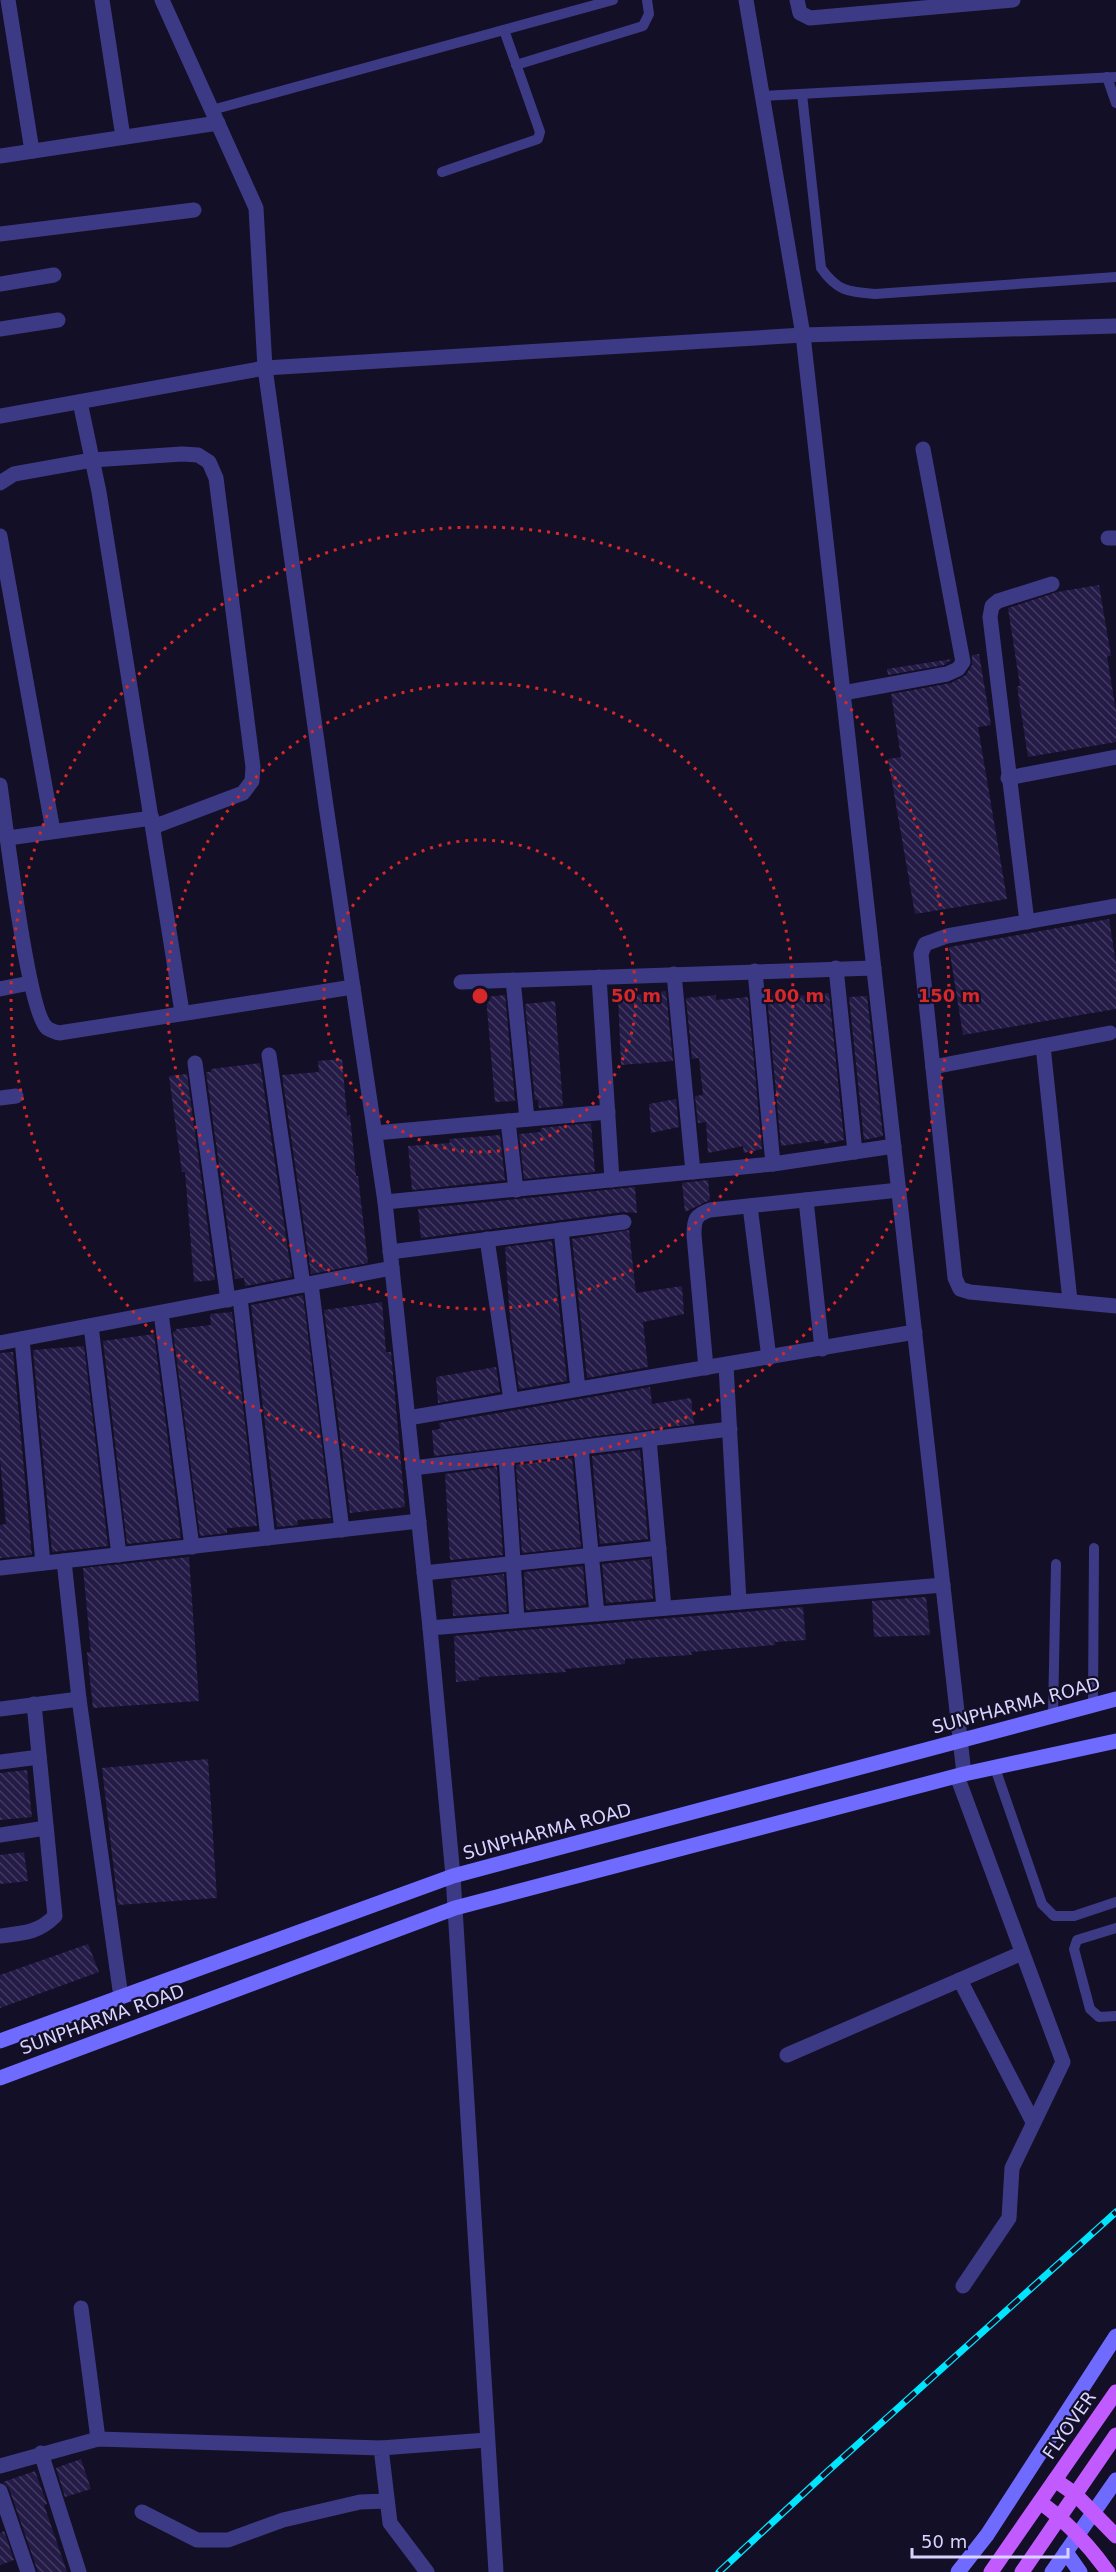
<svg xmlns="http://www.w3.org/2000/svg" width="1116" height="2572" font-family="'DejaVu Sans',sans-serif">
<defs>
<pattern id="building-back-hatch" width="6" height="6" patternUnits="userSpaceOnUse" patternTransform="scale(1.5)"><rect width="6" height="6" fill="#241b47"/><path d="M-1 5l2 2M0 0l6 6M5-1l2 2" fill="none" stroke="#433b63"/></pattern>
</defs>
<rect width="100%" height="100%" fill="#130f26"/>
<g fill="url(#building-back-hatch)">
<path d="M1099 585 1111 656H1107L1116 711V742L1028 757 1017 686H1020L1008 608 1057 592Z"/>
<path d="M979 654 991 725 978 727 1007 899 915 914 888 759 901 757 891 694 951 683 966 675 972 665V655Z"/>
<path d="M952 659 944 665 888 675 887 669Z"/>
<path d="M1109 919 1116 963V1009L963 1035 949 947Z"/>
<path d="M666 991 673 1061 621 1065 618 997Z"/>
<path d="M796 993V996L829 993 844 1140 824 1144V1140L781 1146 767 996Z"/>
<path d="M505 995 515 1101 495 1102 486 997Z"/>
<path d="M716 995V1000L748 997 762 1149 744 1153 743 1146 708 1153 706 1122 698 1123 695 1096 703 1095 699 1058 692 1059 686 998Z"/>
<path d="M867 996 883 1136 864 1140 849 997Z"/>
<path d="M555 1001 563 1106 539 1108 538 1100H535L525 1004Z"/>
<path d="M342 1059 347 1116 350 1115 356 1176H358L368 1263 311 1274 282 1075 319 1072 318 1061Z"/>
<path d="M260 1063 292 1277 245 1286 244 1278 235 1279 206 1072H211V1069Z"/>
<path d="M187 1074 215 1280 194 1282 185 1172H182L169 1076Z"/>
<path d="M676 1099 679 1127 651 1133 649 1104Z"/>
<path d="M591 1123 595 1172 524 1179 519 1134 541 1132V1128Z"/>
<path d="M500 1135 505 1180 412 1190 408 1146 450 1143 449 1139Z"/>
<path d="M708 1180 710 1200 685 1212 682 1183Z"/>
<path d="M635 1187 637 1213 623 1212 421 1238 418 1209Z"/>
<path d="M629 1230 636 1293 682 1286 684 1314 643 1322 648 1367 587 1378 572 1239Z"/>
<path d="M552 1241 567 1381 519 1389 511 1333 505 1247Z"/>
<path d="M303 1295 331 1518 297 1520 298 1525 277 1527 251 1305Z"/>
<path d="M382 1302 386 1352H391L405 1507 350 1513 324 1310Z"/>
<path d="M232 1312 257 1526 227 1528V1533L200 1536 173 1332 176 1331V1329L211 1325 210 1314Z"/>
<path d="M154 1334 181 1538 127 1544 103 1341Z"/>
<path d="M84 1346 108 1546 52 1552 33 1350Z"/>
<path d="M13 1352 32 1555 0 1558V1525L6 1524 0 1460V1353Z"/>
<path d="M496 1367 500 1392 438 1403 436 1377Z"/>
<path d="M650 1387 652 1404 691 1398 694 1424 434 1456 432 1430 440 1429 439 1423Z"/>
<path d="M640 1450 648 1539 600 1544 592 1456Z"/>
<path d="M572 1458 581 1547 522 1553 516 1465Z"/>
<path d="M497 1467 503 1555 450 1560 445 1474Z"/>
<path d="M189 1557 199 1701 93 1708 87 1652H91L83 1568Z"/>
<path d="M650 1559 653 1599 606 1603 602 1564Z"/>
<path d="M583 1566 586 1605 526 1610 524 1572Z"/>
<path d="M504 1574 507 1612 453 1616 451 1580Z"/>
<path d="M926 1597 930 1635 874 1637 872 1601Z"/>
<path d="M803 1607 806 1640 775 1642V1645L691 1652 692 1655 625 1659V1664L565 1669 566 1672 479 1677V1680L456 1682 454 1636Z"/>
<path d="M208 1759 217 1898 118 1905 102 1768Z"/>
<path d="M27 1770 32 1817 0 1820V1773Z"/>
<path d="M24 1852 28 1881 0 1884V1855Z"/>
<path d="M88 1944 99 1972 0 2008V1975Z"/>
<path d="M81 2459 91 2489 65 2497 56 2468Z"/>
<path d="M35 2471 47 2504 44 2505 67 2572H38L9 2488 3 2482Z"/>
<path d="M4 2531 14 2560 0 2565V2533Z"/>
</g>
<g fill="none" stroke-linecap="round" stroke-linejoin="round">
<g stroke="#3d3a85" stroke-width="10">
<path d="M516 65 643 26 649 14 647 0"/>
<path d="M1107 77 1116 103"/>
<path d="M802 94 821 268C837 291 848 292 875 294L1116 277"/>
<path d="M762 96 1116 77"/>
<path d="M212 110 613 0"/>
<path d="M442 172 538 139 540 132 504 30"/>
<path d="M1093 1705 1094 1548"/>
<path d="M1053 1715 1056 1564"/>
<path d="M995 1768 1042 1904 1054 1916H1074L1116 1902"/>
<path d="M1116 1928 1077 1940 1074 1949 1090 2009 1099 2017 1116 2016"/>
</g>
<g stroke="#3d3a85" stroke-width="15">
<path d="M8 0 32 151"/>
<path d="M102 0 123 137"/>
<path d="M162 0 256 208 265 368 326 806 385 1202 430 1628 453 1876 496 2572"/>
<path d="M746 0 803 335 964 1774"/>
<path d="M797 0 800 13 810 18 1013 0"/>
<path d="M0 156 218 123"/>
<path d="M0 234 194 210"/>
<path d="M0 284 54 275"/>
<path d="M0 329 58 320"/>
<path d="M80 402 99 492 182 1012"/>
<path d="M0 416 265 368 803 335 1116 326"/>
<path d="M0 483 14 474 92 460 182 454 198 455 209 462 216 478 253 767 252 781 243 793 153 827"/>
<path d="M0 536 53 831"/>
<path d="M1108 538H1116"/>
<path d="M843 693 947 674 958 669 963 662 923 449"/>
<path d="M1008 778 1116 757"/>
<path d="M0 785C5 820 28 1013 47 1028 49 1030 56 1032 59 1033L353 987"/>
<path d="M8 838 152 818"/>
<path d="M1116 906 947 936 925 944 921 954 955 1278 960 1289 970 1292 1116 1306"/>
<path d="M1027 922 990 617 992 606 998 601 1052 584"/>
<path d="M836 968 855 1152"/>
<path d="M755 971 773 1164"/>
<path d="M674 974 693 1172"/>
<path d="M599 977 612 1180"/>
<path d="M513 980 527 1119"/>
<path d="M461 982 874 968"/>
<path d="M0 989 30 983"/>
<path d="M1043 1046 1070 1301"/>
<path d="M269 1055 303 1285"/>
<path d="M195 1063 228 1300"/>
<path d="M933 1067 1110 1033"/>
<path d="M0 1098 16 1096"/>
<path d="M508 1121 516 1190"/>
<path d="M375 1133 608 1112"/>
<path d="M806 1200 822 1349"/>
<path d="M385 1202 773 1164 894 1146"/>
<path d="M750 1206 769 1358"/>
<path d="M561 1230 578 1389"/>
<path d="M487 1239 511 1400"/>
<path d="M390 1252 624 1222"/>
<path d="M311 1284 342 1530"/>
<path d="M240 1298 268 1538"/>
<path d="M161 1313 192 1547"/>
<path d="M91 1326 119 1555"/>
<path d="M22 1339 43 1563"/>
<path d="M0 1343 392 1268"/>
<path d="M726 1365 739 1602"/>
<path d="M706 1368 694 1235C694 1220 695 1215 710 1210L899 1190"/>
<path d="M408 1418 915 1332"/>
<path d="M649 1439 664 1608"/>
<path d="M581 1448 597 1614"/>
<path d="M506 1457 517 1620"/>
<path d="M413 1468 730 1429"/>
<path d="M64 1561 79 1699 121 1997"/>
<path d="M0 1568 419 1521"/>
<path d="M424 1573 659 1548"/>
<path d="M430 1628 943 1585"/>
<path d="M0 1709 79 1699"/>
<path d="M0 1762 39 1757"/>
<path d="M957 1776 1063 2062 1012 2168 1009 2218 963 2286"/>
<path d="M0 1835 46 1828"/>
<path d="M0 1936C24 1933 38 1933 55 1916L34 1704"/>
<path d="M960 1980 1033 2122"/>
<path d="M787 2055 1022 1953"/>
<path d="M81 2308 98 2439"/>
<path d="M381 2448 487 2440"/>
<path d="M41 2453 79 2572"/>
<path d="M0 2466 98 2439 381 2448 390 2523 427 2572"/>
<path d="M0 2491 28 2572"/>
<path d="M142 2512 197 2540H228L283 2520 360 2502 387 2501"/>
</g>
<g stroke="#6f6bff" stroke-width="15">
<path d="M0 2041 453 1876 1116 1699"/>
<path d="M0 2078 455 1908 964 1774 1116 1741"/>
<path d="M1066 2552 1080 2572"/>
<path d="M958 2572 987 2535 1116 2336"/>
<path d="M1052 2572 1116 2480"/>
</g>
<g stroke="#c25bff" stroke-width="15">
<path d="M1055 2480 1075 2494 1116 2536"/>
<path d="M1040 2502C1067 2522 1089 2545 1108 2572"/>
<path d="M991 2572 1116 2392"/>
<path d="M1022 2572 1116 2435"/>
</g>
<g stroke="#00e5ff" stroke-width="7">
<path id="rail" d="M719 2572 829 2470 1116 2212"/>
</g>
<use href="#rail" stroke="#130f26" stroke-width="4.5" stroke-dasharray="14" stroke-linecap="butt"/>
</g>
<g fill="none" stroke="#d62828" stroke-width="3" stroke-dasharray="3 6">
<circle cx="480" cy="996" r="156"/>
<circle cx="480" cy="996" r="313"/>
<circle cx="480" cy="996" r="469"/>
</g>
<g text-anchor="middle" dominant-baseline="central" stroke-width="4.5" stroke-linejoin="round" paint-order="stroke">
<g font-size="18" fill="#d9d4ff" stroke="#130f26">
<text transform="translate(1016 1705) rotate(-15)">SUNPHARMA ROAD</text>
<text transform="translate(547 1831) rotate(-15)">SUNPHARMA ROAD</text>
<text transform="translate(102 2019) rotate(-20)">SUNPHARMA ROAD</text>
<text transform="translate(1069 2425) rotate(-55)">FLYOVER</text>
</g>
</g>
<circle cx="480" cy="996" r="9" fill="#d62828" stroke="#130f26" stroke-width="3"/>
<g font-size="18" text-anchor="middle" font-weight="bold" fill="#d62828" stroke="#130f26" stroke-width="4.5" stroke-linejoin="round" paint-order="stroke">
<text x="636" y="1002">50 m</text>
<text x="793" y="1002">100 m</text>
<text x="949" y="1002">150 m</text>
</g>
<path d="M912 2548v9h156v-9" fill="none" stroke="#d9d4ff" stroke-width="3"/>
<text x="921" y="2548" font-size="18" fill="#d9d4ff" stroke="#130f26" stroke-width="4.5" paint-order="stroke">50 m</text>
</svg>
